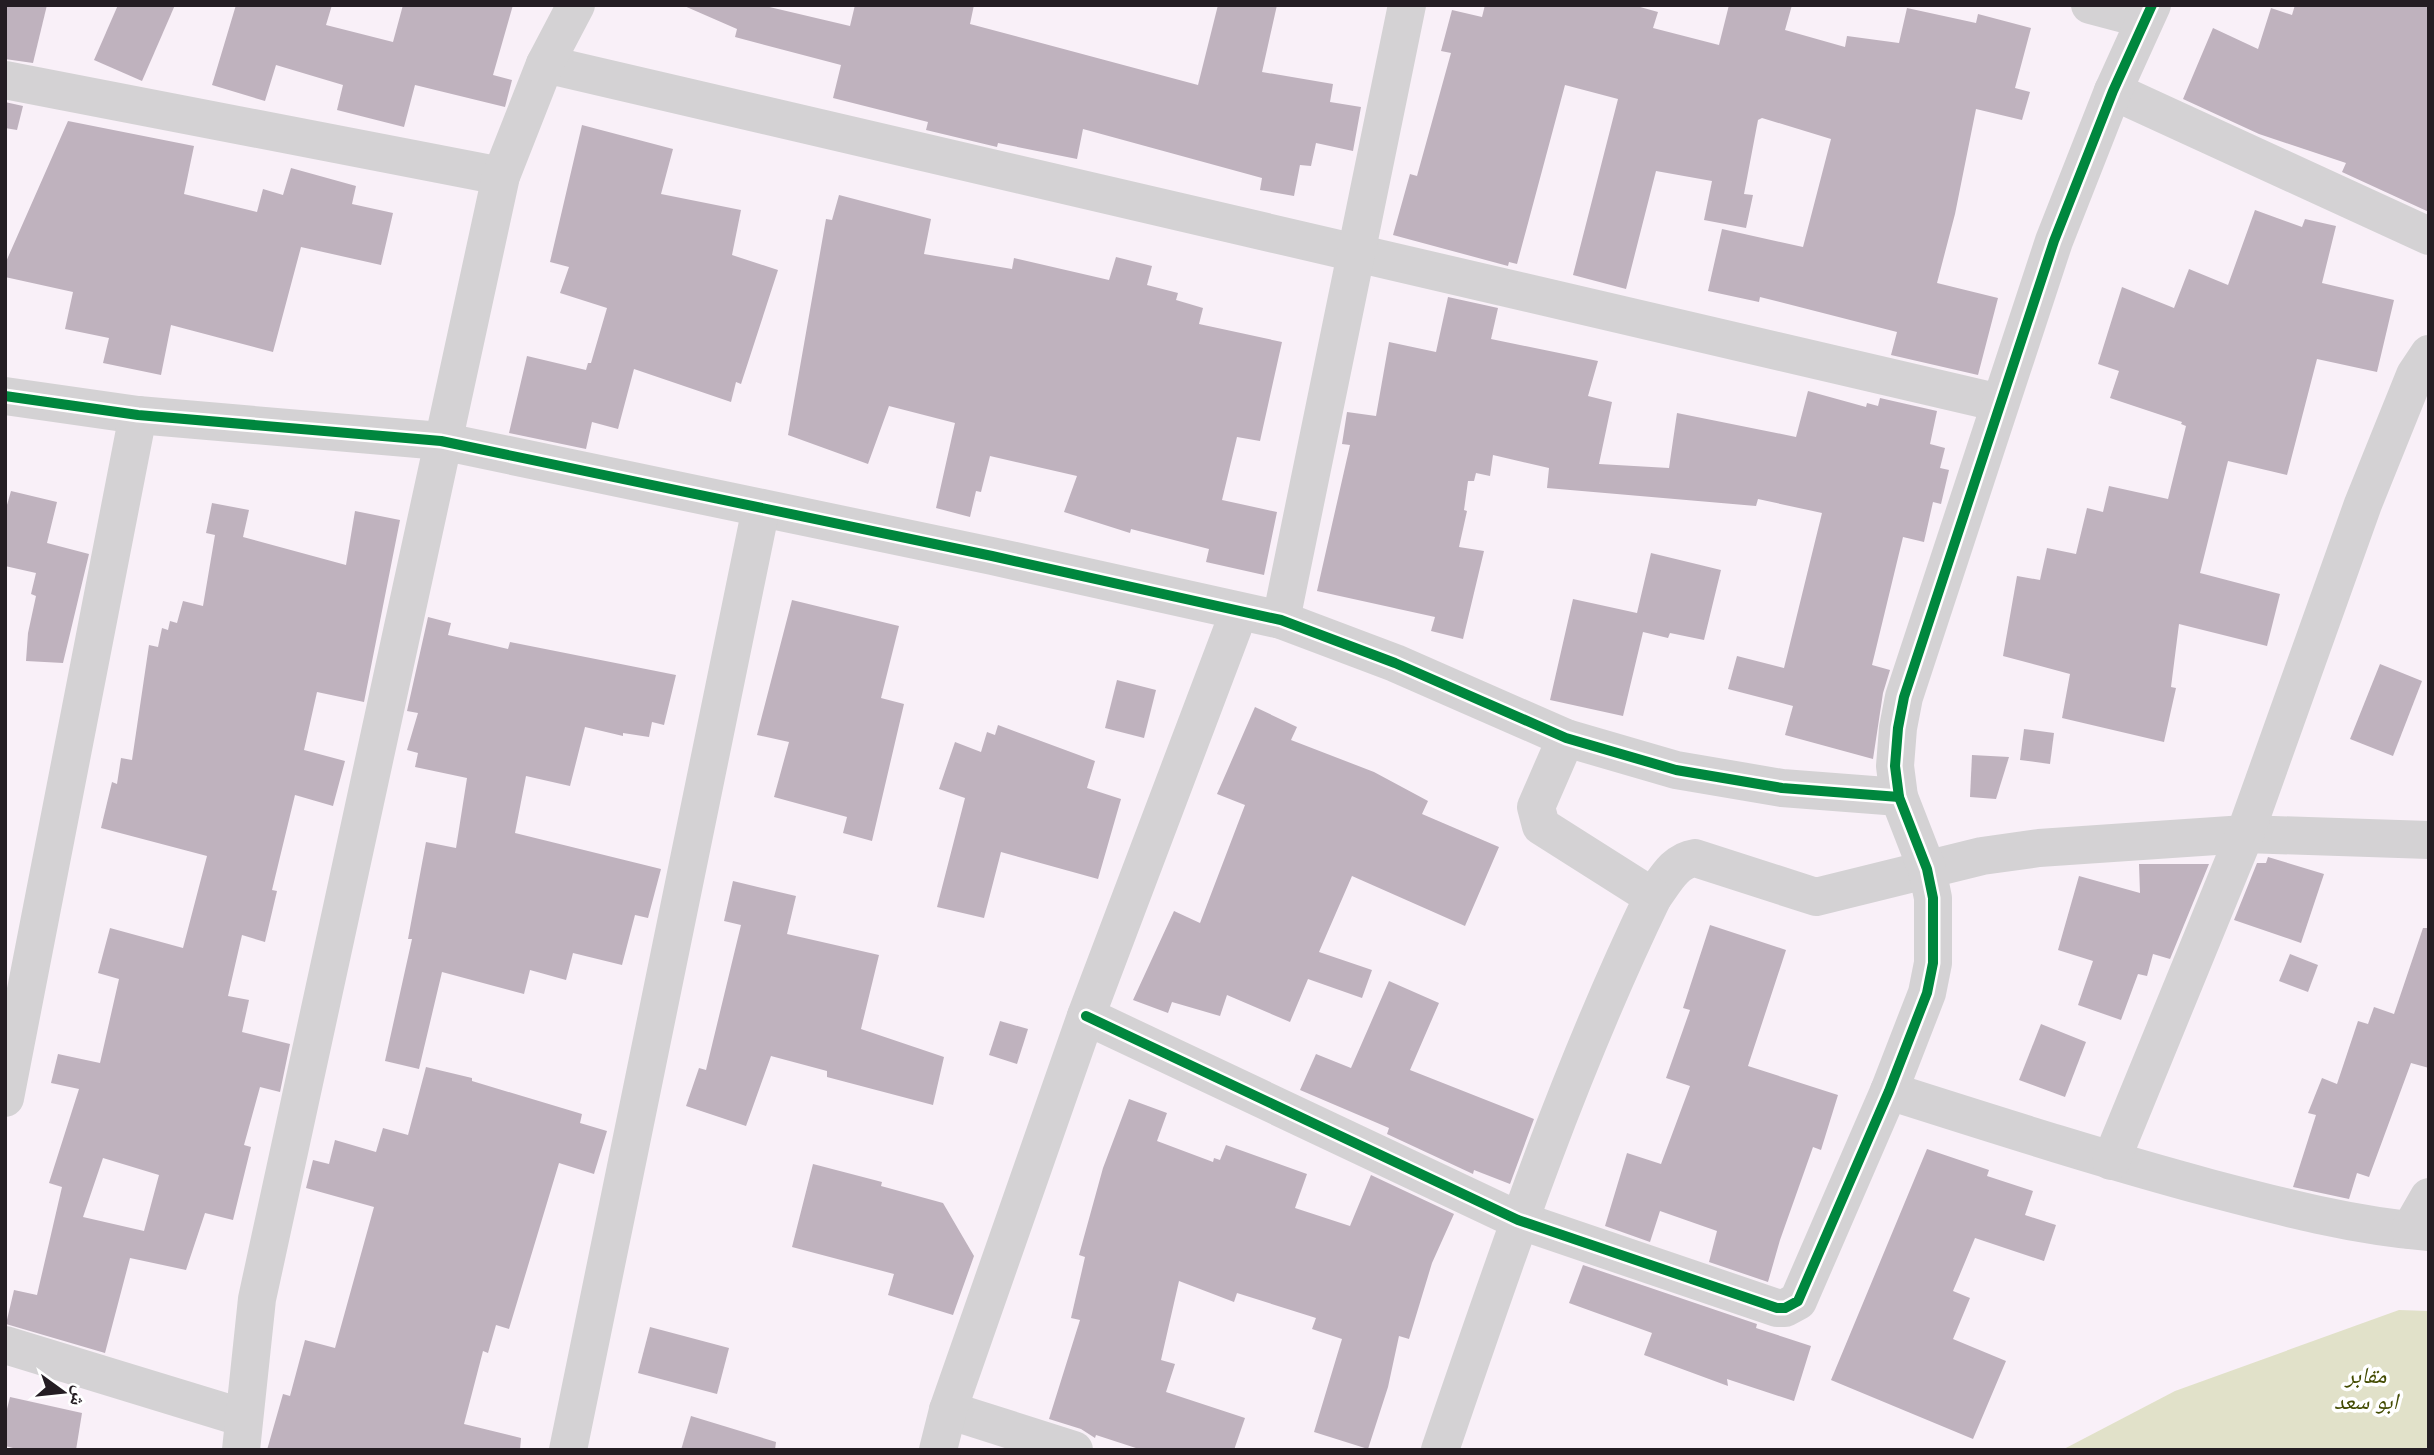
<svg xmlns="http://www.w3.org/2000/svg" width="2434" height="1455" font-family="'Noto Serif','Noto Naskh Arabic',serif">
<rect width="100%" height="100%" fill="#f9f0f8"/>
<path fill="#e1e1c9" d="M2399 1310 2429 1311V1450H2062L2175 1391Z"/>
<g fill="#bfb2be" fill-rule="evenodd">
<path d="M5 5H47L33 63 5 59Z"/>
<path d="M118 5H175L142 81 94 60Z"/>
<path d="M236 5H332L326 25 393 42 403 5H513L493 75 512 80 505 107 415 85 404 127 337 110 343 85 276 65 265 101 212 85Z"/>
<path d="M682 5H761L850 26 855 5H974L970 24 1198 85 1218 5H1277L1262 72 1333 84 1330 102 1361 107 1353 151 1316 143 1311 166 1300 165 1294 196 1260 190 1262 178 1083 129 1077 159 998 143 997 147 926 130 928 122 833 98 841 65 735 37 737 29Z"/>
<path d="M1485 5H1633L1658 12 1653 28 1719 45 1729 5H1792L1785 30 1845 47 1847 36 1899 43 1907 8 1976 23 1978 14 2031 28 2015 88 2030 92 2022 120 1976 109 1955 214 1937 283 1998 298 1978 375 1891 355 1897 332 1760 297 1759 302 1708 291 1722 229 1803 247 1831 139 1762 118 1758 120 1744 194 1753 195 1746 228 1704 220 1712 181 1656 171 1626 289 1573 275 1618 99 1565 85 1517 264 1509 262 1508 266 1393 235 1410 174 1417 176 1451 53 1441 51 1452 10 1482 17Z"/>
<path d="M2295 5H2429V212L2342 172 2346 163 2259 134 2183 99 2213 28 2258 49 2271 8 2292 15Z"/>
<path d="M5 102 23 106 17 130 5 128Z"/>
<path d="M68 121 194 146 184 194 257 212 263 189 283 195 291 168 356 186 352 204 393 213 381 265 301 247 273 352 171 325 161 375 103 363 109 338 65 329 73 292 5 277V264Z"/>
<path d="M582 125 673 149 661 194 741 210 732 255 778 270 741 384 736 382 731 402 634 369 618 429 592 422 586 449 509 433 527 356 586 370 588 363H591L607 308 560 293 569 267 550 262Z"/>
<path d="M839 195 931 219 924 254 1012 269 1014 258 1109 280 1116 257 1152 266 1147 285 1178 293 1176 300 1203 308 1199 324 1282 342 1260 441 1237 437 1222 500 1277 512 1264 575 1206 562 1209 549 1131 529 1130 533 1064 512 1077 476 990 456 981 492 976 491 970 517 936 508 955 423 889 406 868 464 788 435 826 219 832 220Z"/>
<path d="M2255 210 2302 227 2305 219 2336 226 2322 283 2394 300 2377 372 2317 359 2287 475 2228 461 2200 573 2280 594 2267 646 2179 624 2171 687 2176 688 2164 742 2062 718 2070 674 2003 656 2017 576 2040 580 2047 548 2076 554 2087 508 2103 512 2109 486 2168 499 2186 426 2181 424 2182 422 2110 398 2119 371 2098 364 2122 287 2174 308 2189 269 2228 285Z"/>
<path d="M1448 297 1498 308 1491 339 1598 361 1588 396 1612 402 1599 464 1669 468 1677 413 1796 437 1808 391 1866 407 1867 403 1878 406 1880 398 1937 411 1930 444 1945 448 1940 468 1949 470 1941 504 1933 502 1924 542 1903 537 1872 665 1890 670 1883 693 1873 759 1785 735 1793 706 1728 689 1737 656 1784 668 1822 513 1758 499 1756 506 1547 488 1549 468 1493 455 1490 476 1476 473 1474 481H1468L1464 510 1467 511 1459 547 1484 551 1463 639 1431 631 1435 617 1317 591 1350 445 1342 444 1347 412 1376 416 1389 342 1436 352Z"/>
<path d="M11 491 57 502 47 543 89 554 63 663 26 661 28 633 36 596 31 594 36 573 5 566V512Z"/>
<path d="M212 503 249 510 243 537 346 565 355 511 400 520 364 702 317 692 304 750 345 761 333 806 295 795 272 890 277 891 265 942 242 935 228 996 249 1000 242 1032 290 1044 280 1092 260 1087 244 1145 251 1147 233 1220 205 1213 186 1270 130 1258 105 1353 6 1324 14 1290 37 1295 62 1187 49 1183 79 1089 51 1083 58 1054 100 1063 119 979 98 973 110 928 183 948 207 856 101 828 112 782 117 784 121 758 132 760 149 645 158 647 162 628 168 630 170 621 177 623 183 601 203 606 215 535 206 533ZM103 1158 159 1175 144 1231 83 1217Z"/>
<path d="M1651 553 1721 570 1704 640 1670 633 1668 638 1643 632 1623 716 1550 700 1573 599 1637 613Z"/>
<path d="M792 600 899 626 881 698 904 704 872 841 843 833 847 817 774 797 789 742 757 735Z"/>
<path d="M428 617 451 623 448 635 508 649 510 642 676 675 664 725 652 722 649 737 623 733V736L585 727 570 786 526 776 515 833 661 869 648 918 635 915 622 965 573 953 566 980 530 970 524 994 442 972 419 1069 385 1061 412 939H408L426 842 456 848 467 778 415 767 418 753 407 750 418 713 407 711Z"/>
<path d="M2380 664 2422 681 2393 756 2350 739Z"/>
<path d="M1117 680 1156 690 1144 738 1105 728Z"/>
<path d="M1255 707 1297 727 1291 740 1374 772 1428 801 1422 814 1499 847 1465 926 1352 876 1319 952 1372 970 1362 998 1308 979 1290 1022 1227 995 1220 1016 1172 1002 1168 1013 1133 1000 1174 911 1200 923 1245 805 1217 794Z"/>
<path d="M998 725 1095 761 1087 788 1121 799 1098 879 1001 852 984 918 937 907 965 798 939 789 955 742 981 752 987 732 995 735Z"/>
<path d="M2024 729 2054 733 2050 764 2020 760Z"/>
<path d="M1972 755 2009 757 1996 799 1970 797Z"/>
<path d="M2268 857 2324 874 2301 943 2234 920 2257 863H2266Z"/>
<path d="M2139 864H2209L2170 959 2153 954 2147 976 2138 974 2121 1020 2078 1005 2093 961 2058 950 2079 876 2140 893Z"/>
<path d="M733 881 796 896 787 934 879 955 861 1029 944 1057 933 1105 827 1077V1071L771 1056 746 1126 686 1106 699 1068 706 1070 741 925 724 921Z"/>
<path d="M1710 925 1786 950 1748 1066 1838 1095 1821 1150 1813 1147 1780 1240 1768 1282 1709 1262 1717 1231 1660 1211 1650 1242 1605 1226 1627 1153 1661 1164 1690 1086 1666 1078 1690 1010 1683 1008Z"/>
<path d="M2423 928H2429V1068L2411 1063 2369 1177 2357 1173 2349 1199 2293 1187 2316 1115 2308 1113 2322 1078 2337 1084 2358 1021 2368 1024 2374 1007 2394 1014Z"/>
<path d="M2290 954 2318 965 2308 992 2279 981Z"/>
<path d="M1389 981 1439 1003 1410 1070 1534 1119 1510 1184 1474 1170 1473 1174 1387 1134 1389 1128 1300 1090 1316 1054 1351 1068Z"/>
<path d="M1000 1021 1028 1029 1017 1064 989 1055Z"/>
<path d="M2041 1024 2086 1042 2065 1097 2019 1080Z"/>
<path d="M426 1067 472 1078V1081L582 1114 580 1123 607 1131 594 1174 559 1163 509 1329 496 1325 488 1353 483 1351 464 1424 521 1438 520 1450H267L283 1394 290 1396 305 1340 335 1348 374 1207 306 1188 313 1160 329 1164 335 1140 376 1152 383 1128 408 1135Z"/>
<path d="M1129 1099 1167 1113 1157 1141 1213 1162 1214 1158 1220 1160 1226 1145 1307 1174 1295 1208 1350 1226 1371 1175 1454 1214 1432 1263 1409 1339 1399 1336 1388 1387 1368 1449 1314 1432 1342 1339 1312 1329 1316 1318 1237 1293 1234 1302 1179 1281 1161 1360 1175 1364 1166 1392 1245 1418 1234 1450H1142L1096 1435 1095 1438 1081 1429 1049 1419 1080 1320 1071 1318 1085 1257 1079 1255 1103 1168Z"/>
<path d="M1927 1149 1989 1170 1987 1176 2033 1191 2025 1215 2056 1225 2044 1261 1975 1238 1953 1291 1970 1298 1953 1339 2006 1361 1973 1439 1831 1380Z"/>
<path d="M813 1164 882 1182 881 1186 943 1203 974 1256 953 1315 888 1295 894 1274 792 1247Z"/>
<path d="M1583 1265 1757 1324 1756 1328 1811 1346 1794 1401 1727 1379 1728 1386 1644 1355 1652 1333 1569 1303Z"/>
<path d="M650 1327 729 1348 717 1394 638 1373Z"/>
<path d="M10 1397 82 1413 76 1450H21L5 1446V1417Z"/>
<path d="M691 1416 776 1442 775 1450H681Z"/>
</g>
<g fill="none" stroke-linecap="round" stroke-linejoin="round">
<g stroke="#d4d2d4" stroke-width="38">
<path d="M2090 5 2143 19"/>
<path d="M545 64 2000 403"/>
<path d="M5 80 501 176"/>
<path d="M2113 91 2429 236"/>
<path d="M5 396 138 415 441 441 992 556 1281 620 1395 663 1566 738 1676 770 1782 788 1899 797"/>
<path d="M1281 620 1407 5"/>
<path d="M1653 897C1665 881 1674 861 1695 858L1816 897 1982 856 2039 848 2245 834 2429 840"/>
<path d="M1086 1016 1518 1220 1777 1308H1785L1798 1301 1889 1091 1927 993 1933 963V898L1927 869 1899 797 1895 766 1898 728 1904 697 2054 241 2113 91 2152 5"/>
<path d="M1889 1091C1996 1125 2102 1159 2210 1188 2282 1207 2354 1226 2429 1232"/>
<path d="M5 1098 138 415"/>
<path d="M2111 1161 2245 834 2363 504 2415 375 2429 354"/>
<path d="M2410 1230 2429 1197"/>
<path d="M5 1345 244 1418"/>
<path d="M948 1410 1074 1450"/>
<path d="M241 1450 257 1299 501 176 545 64 576 5"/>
<path d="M568 1450 761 508"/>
<path d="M938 1450 948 1410 1086 1016 1239 612"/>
<path d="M1440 1450C1504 1263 1567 1075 1653 897L1541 826 1536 807 1566 738"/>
</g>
<g stroke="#fff" stroke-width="15">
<g id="cycleway">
<path d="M5 396 138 415 441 441 992 556 1281 620 1395 663 1566 738 1676 770 1782 788 1899 797"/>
<path d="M1086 1016 1518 1220 1777 1308H1785L1798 1301 1889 1091 1927 993 1933 963V898L1927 869 1899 797 1895 766 1898 728 1904 697 2054 241 2113 91 2152 5"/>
</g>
</g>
<use href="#cycleway" stroke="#00873e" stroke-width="10"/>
</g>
<g text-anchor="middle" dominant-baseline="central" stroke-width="7" stroke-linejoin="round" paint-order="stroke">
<g font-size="23" font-style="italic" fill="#434b02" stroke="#fff">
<text x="2366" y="1374">مقابر<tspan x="2366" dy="26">ابو سعد</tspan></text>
</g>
</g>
<rect width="2434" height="1455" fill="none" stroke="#241d23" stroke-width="14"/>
<g transform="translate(63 1392) rotate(105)" stroke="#ffffff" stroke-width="5" paint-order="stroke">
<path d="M0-5L12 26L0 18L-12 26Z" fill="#241d23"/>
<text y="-10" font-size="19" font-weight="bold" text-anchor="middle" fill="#241d23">ش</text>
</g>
</svg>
